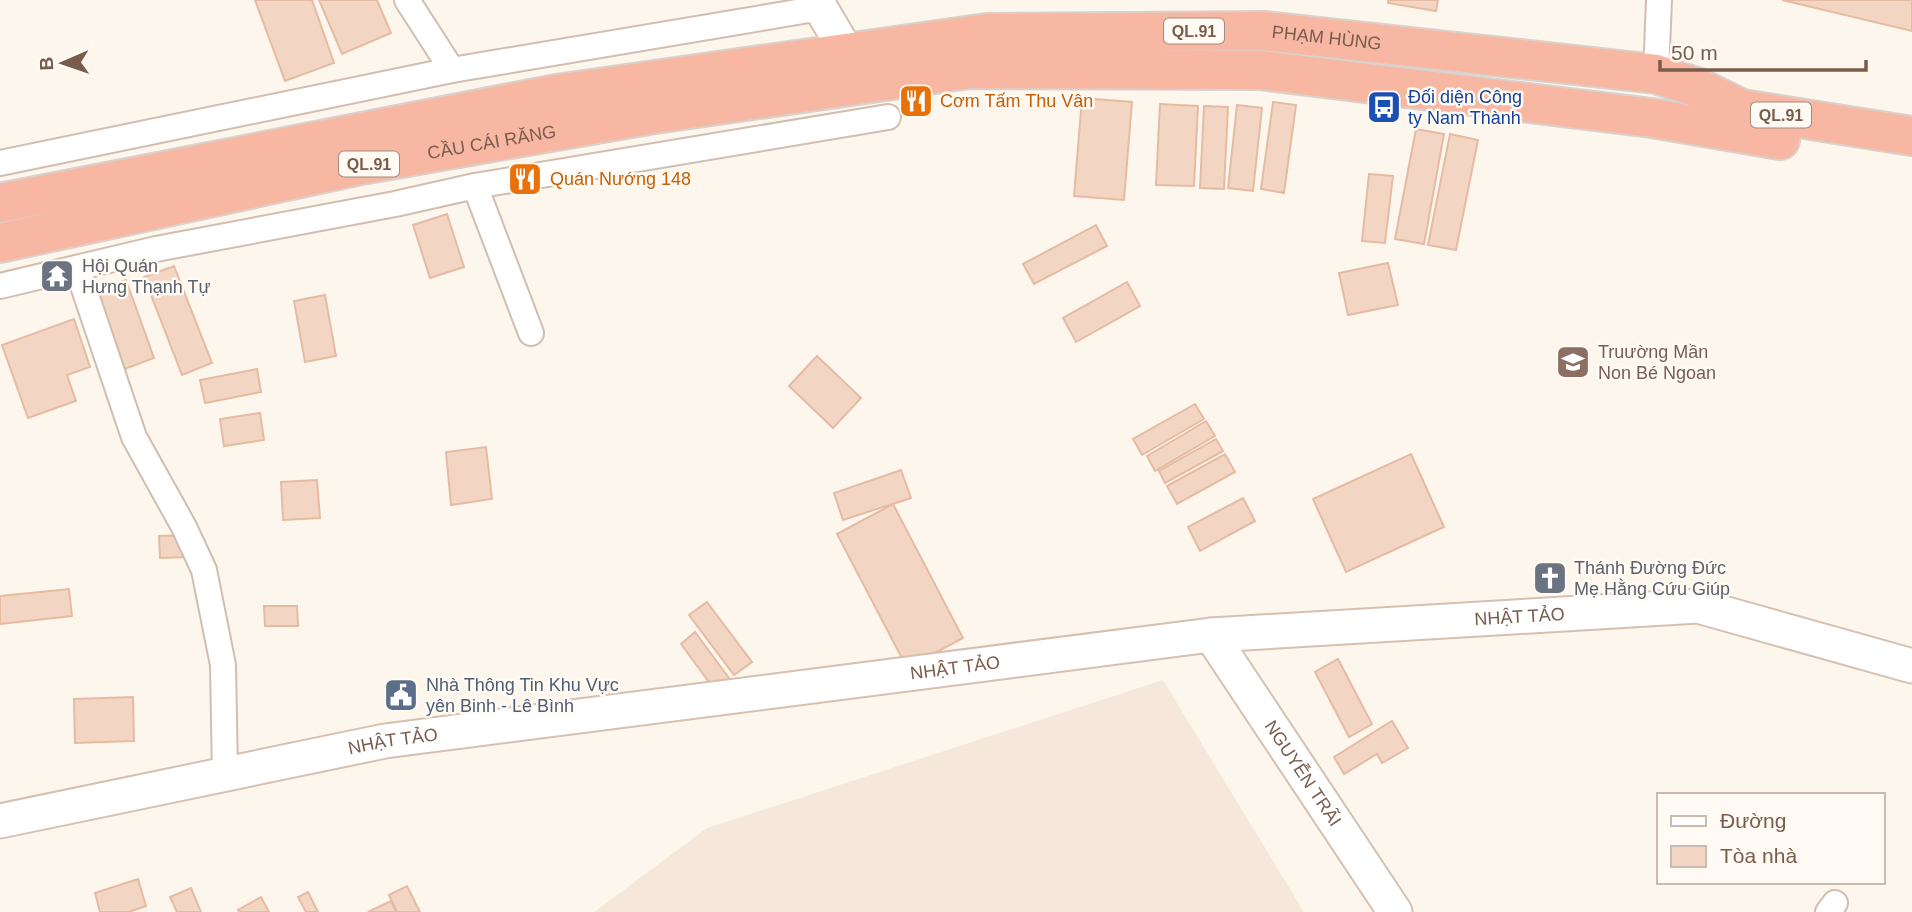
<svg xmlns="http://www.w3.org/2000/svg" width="1912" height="912" font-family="Helvetica,sans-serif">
<rect width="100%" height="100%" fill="#fdf6ec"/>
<path fill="#f5e8da" d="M1163 680 1304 912H594L707 828Z"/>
<g fill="#f3d5c3" stroke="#e6bba3" stroke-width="2">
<path d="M255 0H312L334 63 285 81Z"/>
<path d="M319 0H377L391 33 342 54Z"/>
<path d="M1388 0H1438L1436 11 1388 3Z"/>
<path d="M1782 0H1912V31Z"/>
<path d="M1082 98 1132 102 1124 200 1074 196Z"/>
<path d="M1273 102 1296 105 1284 193 1261 189Z"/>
<path d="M1160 104 1198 106 1194 186 1156 185Z"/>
<path d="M1237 105 1262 108 1253 191 1228 188Z"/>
<path d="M1204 106 1228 107 1224 189 1200 188Z"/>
<path d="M1416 129 1444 134 1424 244 1395 239Z"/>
<path d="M1450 134 1478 140 1456 250 1428 245Z"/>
<path d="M1369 174 1393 176 1385 243 1362 241Z"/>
<path d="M447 214 464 267 430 278 413 225Z"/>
<path d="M1096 225 1107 246 1034 284 1023 264Z"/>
<path d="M1388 263 1398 305 1348 315 1339 273Z"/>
<path d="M174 266 212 363 182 375 144 277Z"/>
<path d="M126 280 154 358 125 369 97 290Z"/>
<path d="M1127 282 1140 306 1076 342 1063 318Z"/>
<path d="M325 295 336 356 305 362 294 301Z"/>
<path d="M74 319 90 367 67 375 76 401 28 418 2 345Z"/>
<path d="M817 356 861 398 833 428 789 386Z"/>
<path d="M257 369 261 392 205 403 200 380Z"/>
<path d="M1195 404 1204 419 1142 455 1133 439Z"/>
<path d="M260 413 264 440 224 446 220 419Z"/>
<path d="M1206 421 1215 436 1155 471 1147 456Z"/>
<path d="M1216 439 1223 451 1165 483 1159 471Z"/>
<path d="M486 447 492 499 451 505 446 452Z"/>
<path d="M1225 454 1235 472 1177 504 1167 486Z"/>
<path d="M1411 454 1444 527 1346 572 1313 499Z"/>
<path d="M901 470 911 498 843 520 834 493Z"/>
<path d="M317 480 320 518 283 520 281 482Z"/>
<path d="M1243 498 1255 521 1200 551 1188 527Z"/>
<path d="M893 504 963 638 907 668 837 534Z"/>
<path d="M192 535V557L160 558 159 536Z"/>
<path d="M69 589 72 616 0 624V596Z"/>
<path d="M707 602 752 662 734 675 689 615Z"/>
<path d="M264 606H297L298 626H265Z"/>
<path d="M695 632 729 678 714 689 681 644Z"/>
<path d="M1338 659 1372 724 1349 737 1315 672Z"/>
<path d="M133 697 134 741 75 743 74 699Z"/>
<path d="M1392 721 1408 748 1382 763 1377 754 1344 774 1334 757Z"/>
<path d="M138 879 146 906 129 912H100L95 893Z"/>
<path d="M407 886 420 912H397L389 895Z"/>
<path d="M191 888 201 912H177L170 897Z"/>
<path d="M308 892 318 912H306L298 897Z"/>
<path d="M261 897 269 912H239L238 910Z"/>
<path d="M391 901 396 912H368Z"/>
</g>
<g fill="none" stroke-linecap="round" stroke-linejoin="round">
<g stroke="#d1beb0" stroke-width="28">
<g id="street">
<path d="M407 0 452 70"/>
<path d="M1656 74 1659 0"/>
<path d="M0 163 452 70 821 8"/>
<path d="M475 186 531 333"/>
<path d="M77 268 134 437 184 527 204 570 223 665 225 774"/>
<path d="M0 286 156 249 395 204 475 186 888 117"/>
<path d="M1828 912 1835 903"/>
</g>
</g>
<g stroke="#d6c0b0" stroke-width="37">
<g id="secondary">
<path d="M816 0 847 53"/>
<path id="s1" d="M1211 635 1395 912"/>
<path id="s2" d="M0 821 385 741 1211 635 1698 606 1912 666"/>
</g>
</g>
<g stroke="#dad1cd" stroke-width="42">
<g id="highway">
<path id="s3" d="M0 203 556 94 987 33 1265 31 1656 74 1699 88 1742 109 1912 136"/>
<path id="s4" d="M0 243 361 165 648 115 969 69 1260 70 1652 118 1780 140"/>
</g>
</g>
<use href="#street" stroke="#fff" stroke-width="24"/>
<use href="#secondary" stroke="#fff" stroke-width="33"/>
<use href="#highway" stroke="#f7b7a3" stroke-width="38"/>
</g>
<defs>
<g id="restaurant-square" transform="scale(1.75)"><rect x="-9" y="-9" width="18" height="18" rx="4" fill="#e8710a" stroke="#fffaf3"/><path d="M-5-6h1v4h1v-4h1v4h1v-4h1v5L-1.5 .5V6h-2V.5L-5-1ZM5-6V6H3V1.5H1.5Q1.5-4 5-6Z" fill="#fff"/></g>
<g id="bus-square" transform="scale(1.75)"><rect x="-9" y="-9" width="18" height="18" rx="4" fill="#1a4fb4" stroke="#fffaf3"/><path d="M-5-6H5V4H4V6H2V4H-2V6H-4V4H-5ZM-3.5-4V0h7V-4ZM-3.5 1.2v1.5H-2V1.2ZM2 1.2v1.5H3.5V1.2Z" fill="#fff"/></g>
<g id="temple-square" transform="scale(1.75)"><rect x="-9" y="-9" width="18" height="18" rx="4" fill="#6b7280" stroke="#fffaf3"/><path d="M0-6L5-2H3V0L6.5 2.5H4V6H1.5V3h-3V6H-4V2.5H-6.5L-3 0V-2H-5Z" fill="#fff"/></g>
<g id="school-square" transform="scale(1.75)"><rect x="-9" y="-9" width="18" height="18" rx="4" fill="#8d6e63" stroke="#fffaf3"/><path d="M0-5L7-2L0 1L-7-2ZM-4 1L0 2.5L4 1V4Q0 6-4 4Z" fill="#fff"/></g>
<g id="church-square" transform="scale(1.75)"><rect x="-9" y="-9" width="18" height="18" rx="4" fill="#6b7280" stroke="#fffaf3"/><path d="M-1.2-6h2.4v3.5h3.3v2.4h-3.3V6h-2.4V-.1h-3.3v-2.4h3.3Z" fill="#fff"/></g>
<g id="civic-square" transform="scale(1.75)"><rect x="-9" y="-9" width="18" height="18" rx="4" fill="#5c6f8a" stroke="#fffaf3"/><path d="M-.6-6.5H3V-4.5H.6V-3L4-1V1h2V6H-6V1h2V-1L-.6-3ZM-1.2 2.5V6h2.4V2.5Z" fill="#fff"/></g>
</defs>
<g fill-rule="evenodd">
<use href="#restaurant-square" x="916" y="101"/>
<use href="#bus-square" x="1384" y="107"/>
<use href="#restaurant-square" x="525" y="179"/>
<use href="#temple-square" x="57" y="276"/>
<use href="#school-square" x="1573" y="362"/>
<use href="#church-square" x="1550" y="578"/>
<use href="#civic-square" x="401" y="695"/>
</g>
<g text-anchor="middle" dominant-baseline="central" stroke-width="5" stroke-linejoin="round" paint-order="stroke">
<g fill="#fffaf3" stroke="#a28b7f" stroke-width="2">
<rect x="1164" y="18.5" width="60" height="25" rx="5"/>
<rect x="1751" y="102.5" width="60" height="25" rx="5"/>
<rect x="339" y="151.5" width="60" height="25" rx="5"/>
</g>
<g font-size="16" font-weight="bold" fill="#7a5c4d">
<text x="1194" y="31">QL.91</text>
<text x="1781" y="115">QL.91</text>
<text x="369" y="164">QL.91</text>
</g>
<g font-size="18" fill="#7a5c4d" stroke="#fffaf3">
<text stroke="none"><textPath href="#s3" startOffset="1342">PHẠM HÙNG</textPath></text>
<text stroke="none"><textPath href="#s4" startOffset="502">CẦU CÁI RĂNG</textPath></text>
<text stroke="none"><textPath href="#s2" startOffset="1535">NHẬT TẢO</textPath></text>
<text stroke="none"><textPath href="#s2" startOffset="968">NHẬT TẢO</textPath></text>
<text stroke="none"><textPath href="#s2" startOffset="401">NHẬT TẢO</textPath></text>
<text stroke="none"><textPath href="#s1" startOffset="166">NGUYỄN TRÃI</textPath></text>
</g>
<g font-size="18" fill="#164399" stroke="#fffaf3" text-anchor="start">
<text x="1408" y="97">Đối diện Công<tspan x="1408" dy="21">ty Nam Thành</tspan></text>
</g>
<g font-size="18" fill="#c56008" stroke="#fffaf3" text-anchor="start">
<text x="940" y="101">Cơm Tấm Thu Vân</text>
<text x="550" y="179">Quán Nướng 148</text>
</g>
<g font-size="18" fill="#5b616d" stroke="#fffaf3" text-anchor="start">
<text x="82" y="266">Hội Quán<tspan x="82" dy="21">Hưng Thạnh Tự</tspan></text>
<text x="1574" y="568">Thánh Đường Đức<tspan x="1574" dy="21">Mẹ Hằng Cứu Giúp</tspan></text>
</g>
<g font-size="18" fill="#785e54" stroke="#fffaf3" text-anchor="start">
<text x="1598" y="352">Truường Mần<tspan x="1598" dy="21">Non Bé Ngoan</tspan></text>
</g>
<g font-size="18" fill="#4e5e75" stroke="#fffaf3" text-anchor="start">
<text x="426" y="685">Nhà Thông Tin Khu Vực<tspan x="426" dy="21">yên Binh - Lê Bình</tspan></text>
</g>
</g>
<rect x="1657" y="793" width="228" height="91" fill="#fffaf3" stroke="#cabbb1" stroke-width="2"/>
<rect x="1671" y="816" width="35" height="10" fill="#ffffff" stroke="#cabbb1" stroke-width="2"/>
<text x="1720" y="828" font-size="21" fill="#7a5c4d">Đường</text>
<rect x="1671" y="846" width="35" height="21" fill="#f3d5c3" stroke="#cabbb1" stroke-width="2"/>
<text x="1720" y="863" font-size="21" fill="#7a5c4d">Tòa nhà</text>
<g transform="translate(63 63) rotate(268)" stroke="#fffaf3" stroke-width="5" paint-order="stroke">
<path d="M0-5L12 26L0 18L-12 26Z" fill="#7a5c4d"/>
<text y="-10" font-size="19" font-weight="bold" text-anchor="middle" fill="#7a5c4d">B</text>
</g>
<path d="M1660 60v10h206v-10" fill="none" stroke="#7a5c4d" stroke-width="3.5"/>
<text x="1671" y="60" font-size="21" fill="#7a5c4d" stroke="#fffaf3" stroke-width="5" paint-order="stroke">50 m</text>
</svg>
